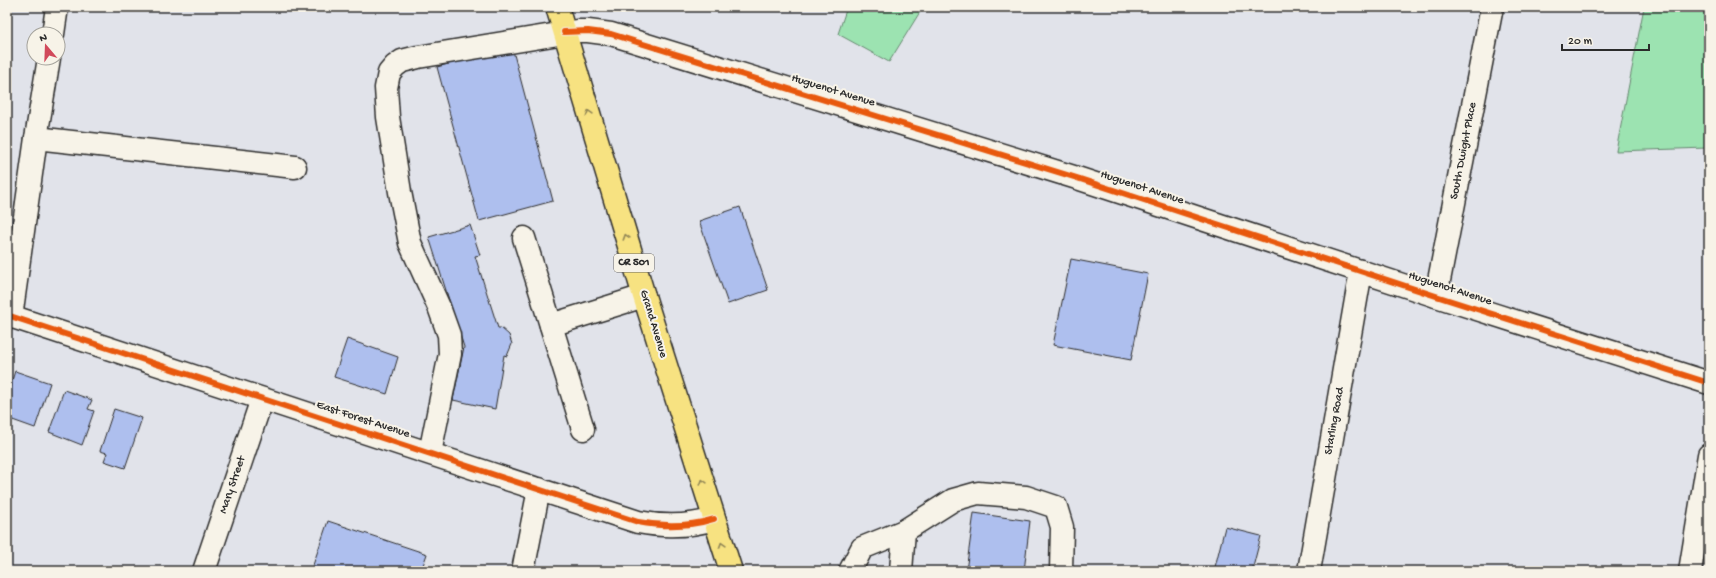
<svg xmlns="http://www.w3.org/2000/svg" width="1716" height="578" font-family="'Gochi Hand',sans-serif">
<rect width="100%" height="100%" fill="#e1e3ea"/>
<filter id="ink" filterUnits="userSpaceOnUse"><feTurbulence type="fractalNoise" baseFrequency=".025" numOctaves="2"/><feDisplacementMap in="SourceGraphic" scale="8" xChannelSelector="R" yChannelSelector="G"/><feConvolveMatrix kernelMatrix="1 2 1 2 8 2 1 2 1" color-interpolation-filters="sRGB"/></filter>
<g filter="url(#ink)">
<g fill="#9ce3b1" stroke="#64876e">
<path d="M847 7H923L889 62 838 34Z"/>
<path d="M1644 7H1709V150L1707 148 1616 151Z"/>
</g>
<g fill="#aebfee" stroke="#2b2b2b">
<path d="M512 47 553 201 479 221 437 67Z"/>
<path d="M740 207 768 290 728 304 699 221Z"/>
<path d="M470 225 480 255 475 256 498 328H501L509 335 512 344 507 356 504 355 495 409 453 400 464 347 429 237Z"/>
<path d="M1071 259 1148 274 1131 360 1053 345Z"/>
<path d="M347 339 398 357 387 394 334 377Z"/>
<path d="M15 371 50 383 35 428 7 418V396Z"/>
<path d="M64 390 92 400 88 409 94 411 82 445 49 432Z"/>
<path d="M114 409 142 418 125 468 104 461 107 453 100 451Z"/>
<path d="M974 513 1030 521 1024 571H966Z"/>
<path d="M328 521 427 554 421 571H311Z"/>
<path d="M1225 527 1261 536 1252 571H1214Z"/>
</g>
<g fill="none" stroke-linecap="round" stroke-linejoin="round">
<g stroke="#2b2b2b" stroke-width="25">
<g id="minor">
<path d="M53 34 57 7"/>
<path d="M36 138 295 167"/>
<path d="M524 238 583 429"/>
<path d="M1436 296 1492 7"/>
<path d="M7 315 638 522C664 527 688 527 714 519"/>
<path d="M11 317 36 138 49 58"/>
<path d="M551 325 644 296"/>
<path d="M430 453 450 354 449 335 439 307 410 243 400 192 388 117 386 88 389 73 395 66 402 61 418 57 577 31H588L611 34 1077 178 1436 296 1709 383"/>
<path d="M204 571 262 399"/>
<path d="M523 571 539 489"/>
<path d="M850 571 862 548 904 531 953 500 978 493 1026 497 1056 507 1062 527 1061 571"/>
<path d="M901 571 904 531"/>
<path d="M1309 571 1361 271"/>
<path d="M1690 571 1709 455"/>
</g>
</g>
<g stroke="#2b2b2b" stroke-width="25">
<path id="major" d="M557 7 644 296 731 571"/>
</g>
<use href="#minor" stroke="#f7f3e8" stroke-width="22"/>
<use href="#major" stroke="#f7e281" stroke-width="22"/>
<g stroke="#f7f3e8" stroke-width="8">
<g id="cycleway">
<path d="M564 32 588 31 611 34 1077 178 1436 296 1709 383"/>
<path d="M7 315 638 522C664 527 688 527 714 519"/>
</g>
</g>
<use href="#cycleway" stroke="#e8590c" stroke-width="6"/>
</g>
<defs><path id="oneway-chevron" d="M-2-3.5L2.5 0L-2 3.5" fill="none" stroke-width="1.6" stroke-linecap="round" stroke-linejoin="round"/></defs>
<g stroke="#918656">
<use href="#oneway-chevron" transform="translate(589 113) rotate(-107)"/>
<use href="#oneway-chevron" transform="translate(626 237) rotate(-107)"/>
<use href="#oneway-chevron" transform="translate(703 482) rotate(-107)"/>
<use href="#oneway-chevron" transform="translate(722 545) rotate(-107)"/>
</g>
</g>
<g text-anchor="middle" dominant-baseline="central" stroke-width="4" stroke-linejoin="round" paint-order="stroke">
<rect fill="#f7f3e8" stroke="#686764" stroke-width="1" x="614" y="254" width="40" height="18" rx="3"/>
<g font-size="11" font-weight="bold" fill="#2b2b2b">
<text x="634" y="263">CR 501</text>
</g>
<g font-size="12" fill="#2b2b2b" stroke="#f7f3e8">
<text transform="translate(833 91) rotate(17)">Huguenot Avenue</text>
<text transform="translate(1464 151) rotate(-79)">South Dwight Place</text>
<text transform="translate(1142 188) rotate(18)">Huguenot Avenue</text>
<text transform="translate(1450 289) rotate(18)">Huguenot Avenue</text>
<text transform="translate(653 324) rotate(73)">Grand Avenue</text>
<text transform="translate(363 420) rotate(18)">East Forest Avenue</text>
<text transform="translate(1335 421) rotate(-80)">Starling Road</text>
<text transform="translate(233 485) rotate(-71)">Mary Street</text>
</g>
</g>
<rect width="1716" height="578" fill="none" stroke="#f7f3e8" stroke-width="24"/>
<rect x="12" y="12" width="1692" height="554" fill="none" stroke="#2b2b2b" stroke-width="1.5" filter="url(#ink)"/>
<g transform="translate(46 46) rotate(341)"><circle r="19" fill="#f7f3e8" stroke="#a5a39c"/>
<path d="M0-3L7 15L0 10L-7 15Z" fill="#d1495b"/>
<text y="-6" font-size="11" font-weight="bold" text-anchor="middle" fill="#2b2b2b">N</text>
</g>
<path d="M1562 44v6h87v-6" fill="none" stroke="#2b2b2b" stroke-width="2"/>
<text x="1568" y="44" font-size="12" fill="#2b2b2b" stroke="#f7f3e8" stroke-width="3" paint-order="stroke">20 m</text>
</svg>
